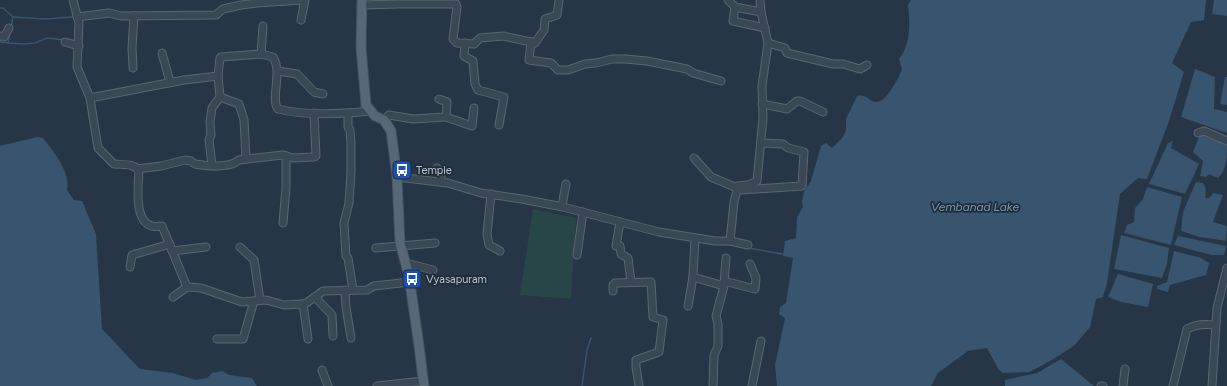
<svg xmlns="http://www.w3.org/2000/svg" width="1227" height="386" font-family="Figtree,sans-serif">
<rect width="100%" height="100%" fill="#263646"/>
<path fill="#284647" d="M533 209 576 218 571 299 520 295Z"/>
<g fill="#38546e">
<path d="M911 0H1206L1204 20 1191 22 1172 63 1184 72 1168 124 1147 179 1138 178 1120 194 1107 283 1103 297 1096 299 1090 327 1074 346 1045 364 1029 372 1003 373 999 370 987 348 968 351 938 373 931 386H777L775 365 785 318 779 314 780 307 786 303 793 258 783 256 785 241 796 238 797 217 803 207 802 202 804 192 811 181 821 146 826 143 832 148 842 138 846 131V119L857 96C867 94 867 100 875 102 886 104 899 77 902 69L899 59C911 44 910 23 908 5Z"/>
<path d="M1214 0H1227V16L1212 14Z"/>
<path d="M1195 69 1215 77 1214 109 1227 112V133L1181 117Z"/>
<path d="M1225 77H1227V105L1220 104Z"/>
<path d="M1200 135 1227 144C1227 156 1227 170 1218 178L1209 174 1206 177 1200 176 1203 161 1193 152Z"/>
<path d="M37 137 43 138C53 151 71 172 67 190L74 200 82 201 96 234 102 329 140 369 173 373 196 380 207 378 212 373 222 371 229 375 252 378 257 386H0V146Z"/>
<path d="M1173 141 1171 148 1199 164 1185 194 1149 184 1168 143Z"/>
<path d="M1196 182 1203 183 1206 189 1205 198H1209L1213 193 1223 195 1213 222 1227 226 1226 241 1200 237 1181 231 1183 212Z"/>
<path d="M1147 187 1182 197 1171 245 1124 233 1127 225 1134 222 1135 208 1143 199Z"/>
<path d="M1121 235 1169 248 1167 264 1162 278 1114 269Z"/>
<path d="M1178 236 1226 246 1224 255H1211L1174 245Z"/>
<path d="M1174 251 1201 258 1209 263 1206 275 1170 285 1168 292 1157 289V286L1167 282Z"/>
<path d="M1118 274 1153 284 1148 307 1121 302 1108 297Z"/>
<path d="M1061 359 1094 386H1005V380L1037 373Z"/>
</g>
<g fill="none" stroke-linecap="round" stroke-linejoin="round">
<g stroke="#38546e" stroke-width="1.5">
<path d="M0 8H3L13 17 11 27"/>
<path d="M13 17 45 19 72 17 74 15"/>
<path d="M0 42 8 43 10 32"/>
<path d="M8 43 25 44 35 43 47 38 64 40"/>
<path d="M748 248 782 254"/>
<path d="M582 386 587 350 591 338"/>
</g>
<g stroke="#596672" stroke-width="9">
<g id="minor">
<path d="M73 0 79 23 77 67 90 98 98 148 114 164C123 165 134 163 139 171 138 186 134 222 152 226 155 227 159 226 162 226L187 287"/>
<path d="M728 0 735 7 761 12"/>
<path d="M361 5 399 4H456L457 7 453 39 457 43 474 44 480 38 503 36 531 42 529 60 551 63 558 70H568L585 64 596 63 612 59H625L647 61 687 69 693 73 721 81"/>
<path d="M735 7 733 21 765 28"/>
<path d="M77 17 109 13 121 16 216 15 223 9 241 5 257 3 302 0"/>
<path d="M301 20 305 0"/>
<path d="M0 36 4 37 9 28"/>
<path d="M65 42 79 46"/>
<path d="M531 42 535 43 544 30 545 19 557 15 559 0"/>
<path d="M465 43 464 56 473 61 475 84 478 90 504 97 499 125"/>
<path d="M768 43 785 48 787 53 833 64H843L860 69 867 65"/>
<path d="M162 53 170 82"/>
<path d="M261 54 263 26"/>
<path d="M133 68 132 48 134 16"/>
<path d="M278 71 297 74 314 92 323 94"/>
<path d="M220 97 239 104 244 120 246 159"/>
<path d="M90 98 184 80 218 76 220 58 221 57 261 54 273 57C283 72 270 99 278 109 305 116 342 114 370 111"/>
<path d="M439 99 447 102 446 117 472 126 474 108"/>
<path d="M762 104 787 109 797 101H800L823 112"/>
<path d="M348 114V127L350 130 351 144V172L349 203 344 223 346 256 348 258 353 290"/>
<path d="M384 120 389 115 413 119 446 117"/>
<path d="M1198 133 1204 131 1227 141"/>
<path d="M694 158 711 177 737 188"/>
<path d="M212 165 209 140 211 135 210 122 212 108 220 97 218 76"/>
<path d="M437 168 441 174V182"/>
<path d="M137 169 161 166 185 160 191 161 195 164C207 166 228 169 239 160L283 155 293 158 314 157 316 156 314 113"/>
<path d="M397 177 448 183 481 193 522 199 563 207 659 232 715 241H730L734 202 738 186 748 185 757 181 763 118 762 86 768 43 761 12 760 0"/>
<path d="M741 190 802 186 804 152 788 148 783 144 761 143"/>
<path d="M491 194 487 234 489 245 500 251"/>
<path d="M562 206 566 184"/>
<path d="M620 222 616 246H620L621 254 628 258 631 282"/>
<path d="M283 223 286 188V156"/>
<path d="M695 238 693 277 724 286 716 316 718 324V346L714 355 713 386"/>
<path d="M730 241 748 245"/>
<path d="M240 247 254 260 260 300"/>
<path d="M376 248 435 243"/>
<path d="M172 251 206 247"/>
<path d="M577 255 583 212"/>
<path d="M406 263 433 270"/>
<path d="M130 267 132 255 170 244"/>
<path d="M724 281 755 289 756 278 750 264"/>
<path d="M724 284 726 258"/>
<path d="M345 290 346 307 351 338"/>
<path d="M613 291V285L615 283 651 282 653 317 663 320 659 352 636 360V367L639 386"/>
<path d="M173 297 187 287 201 288 242 302 266 300 284 305 303 304H305L323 291 367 290 374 286 410 282"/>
<path d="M315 297 332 315 333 336"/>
<path d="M303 304 308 339"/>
<path d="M688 306 693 277"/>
<path d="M217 339H243L254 301"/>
<path d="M322 370 328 386"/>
<path d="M377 386 423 381"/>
<path d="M752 386 761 341"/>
<path d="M1101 386H1103"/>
<path d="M1123 386 1125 369"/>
<path d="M1173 386 1187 329C1197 324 1204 324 1215 325"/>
<path d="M1212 386 1217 308 1227 268"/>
</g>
</g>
<g stroke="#44515e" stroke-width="11">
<path id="major" d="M362 0 361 47 366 105 375 116 384 120 391 131 397 177 400 243 409 276 419 346 424 386"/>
</g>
<use href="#minor" stroke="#3a4855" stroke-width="7"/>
<use href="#major" stroke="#586775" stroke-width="9"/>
</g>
<defs>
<g id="bus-square" transform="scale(1)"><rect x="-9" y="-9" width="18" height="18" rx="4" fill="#1a4fb4" stroke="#1f2d3b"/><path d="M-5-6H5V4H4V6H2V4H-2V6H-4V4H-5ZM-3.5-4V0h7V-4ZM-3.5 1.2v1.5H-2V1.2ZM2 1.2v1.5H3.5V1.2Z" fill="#fff"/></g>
</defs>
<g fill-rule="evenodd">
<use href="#bus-square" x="402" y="170"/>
<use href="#bus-square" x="412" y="279"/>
</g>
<g text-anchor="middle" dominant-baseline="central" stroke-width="3.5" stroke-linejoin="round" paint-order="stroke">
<g font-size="11" fill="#b8c3ce" stroke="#1f2d3b" text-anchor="start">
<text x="416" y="170">Temple</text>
<text x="426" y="279">Vyasapuram</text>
</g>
<g font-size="12" font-style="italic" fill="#7696b3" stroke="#1f2d3b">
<text x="975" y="207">Vembanad Lake</text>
</g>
</g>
</svg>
